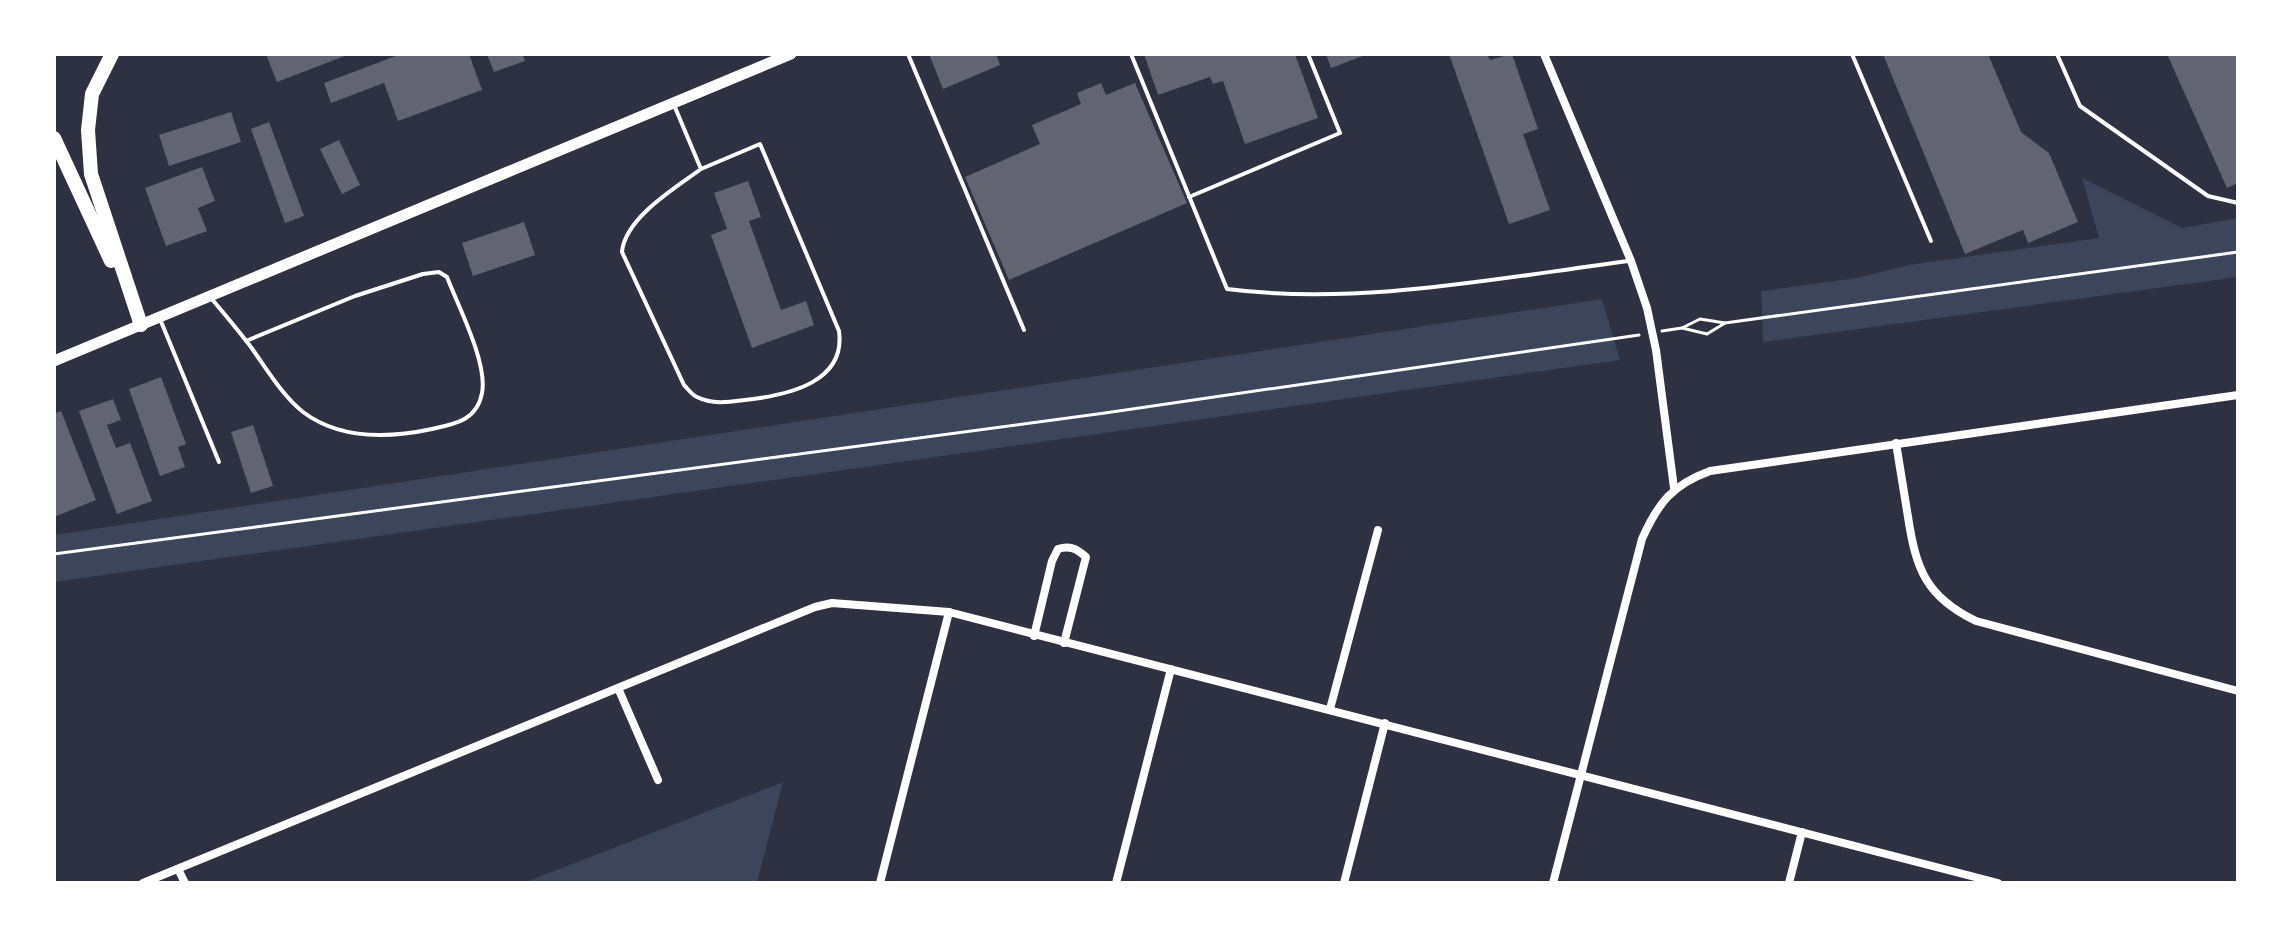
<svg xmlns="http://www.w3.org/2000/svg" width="2292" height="937" font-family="Karla,sans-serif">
<rect width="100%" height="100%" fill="#2d3142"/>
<g fill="#3c4559">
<path d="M2082 178 2182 228 2238 218V277L1763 342 1761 291 1856 278 1909 265 2099 238Z"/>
<path d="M1602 299 1620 360 54 582V535Z"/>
<path d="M783 782 757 883H523Z"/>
</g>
<g fill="#626471">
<path d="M266 54H350L277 82Z"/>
<path d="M401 54H469L482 90 398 121 384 83 331 103 324 83Z"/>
<path d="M487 54H522L525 61 494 72Z"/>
<path d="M929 54H996L1000 65 943 89Z"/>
<path d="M1144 54H1295L1318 118 1245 144 1223 81 1213 84 1210 77 1158 95Z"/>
<path d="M1326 54H1368L1331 68Z"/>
<path d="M1449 54H1487L1490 60 1512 54 1538 129 1523 134 1550 210 1509 224Z"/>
<path d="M1883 54H1988L2021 132 2049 153 2078 222 2028 243 2023 230 1965 254Z"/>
<path d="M2167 54H2238V183L2227 188Z"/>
<path d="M1101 83 1106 95 1135 83 1187 203 1009 280 965 177 1040 144 1032 125 1081 104 1077 93Z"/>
<path d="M231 112 241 142 169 166 159 135Z"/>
<path d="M269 122 304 216 285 223 251 129Z"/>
<path d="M339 140 360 185 342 194 320 149Z"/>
<path d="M202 167 215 201 198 208 207 231 166 246 145 188Z"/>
<path d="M748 181 761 217 749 221 781 310 806 301 814 325 752 348 711 235 727 229 714 193Z"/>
<path d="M524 222 535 255 473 276 462 243Z"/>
<path d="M161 377 186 444 178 447 185 467 160 476 129 389Z"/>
<path d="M113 399 121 420 107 425 116 448 130 443 152 501 117 514 79 411Z"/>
<path d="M61 411 96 500 54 517V414Z"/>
<path d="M253 425 273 486 251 493 231 432Z"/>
</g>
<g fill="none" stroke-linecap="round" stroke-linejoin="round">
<g stroke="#fff" stroke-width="3">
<path d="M1682 328 1707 334 1725 323"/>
<path d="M1662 331 1682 328 1700 319 1725 323 2238 252"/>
<path d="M54 554 1105 413 1639 335"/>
</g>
<g stroke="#fff" stroke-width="4">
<path d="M908 54 1024 330"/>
<path d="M1131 54 1227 289C1360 306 1497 278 1629 261"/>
<path d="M1852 54 1931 241"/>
<path d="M2057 54 2080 106 2208 196 2238 203"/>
<path d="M674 105 701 169 760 144 839 331C846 381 791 394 753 399 734 401 715 406 697 397 692 395 688 389 684 385L622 252C625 218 675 188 701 169"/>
<path d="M1189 197 1340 133 1308 54"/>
<path d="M211 298C225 315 240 332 253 350 268 371 283 396 303 412 340 440 390 438 432 429 456 424 477 420 482 393 488 363 458 306 447 277L439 272 423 274 355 296 246 341"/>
<path d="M160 319 219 462"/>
</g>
<g stroke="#fff" stroke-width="8">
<path d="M1544 54 1631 261 1647 308 1656 350 1674 488"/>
<path d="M1896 443C1900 468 1904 492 1908 517 1916 569 1926 597 1976 621L2238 691"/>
<path d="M1034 636 1052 561 1058 549C1070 545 1077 549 1086 557L1064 643"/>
<path d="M618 688 658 780"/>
<path d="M1330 709 1378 530"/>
<path d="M178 869 185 883"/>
<path d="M143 883 815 607 832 603 949 612 1998 883"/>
<path d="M880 883 949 612"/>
<path d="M1116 883 1171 669"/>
<path d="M1344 883 1385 723"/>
<path d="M1553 883 1642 539C1658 503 1672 485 1710 471L2238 395"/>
<path d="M1789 883 1802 832"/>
</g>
<path stroke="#fff" stroke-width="11" d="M54 361 791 54"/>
<g stroke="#fff" stroke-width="14">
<path d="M112 54 92 94 88 130 91 174 141 325"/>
<path d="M54 138 111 261"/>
</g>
</g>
<rect width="2292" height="937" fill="none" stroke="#ffffff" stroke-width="112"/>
</svg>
